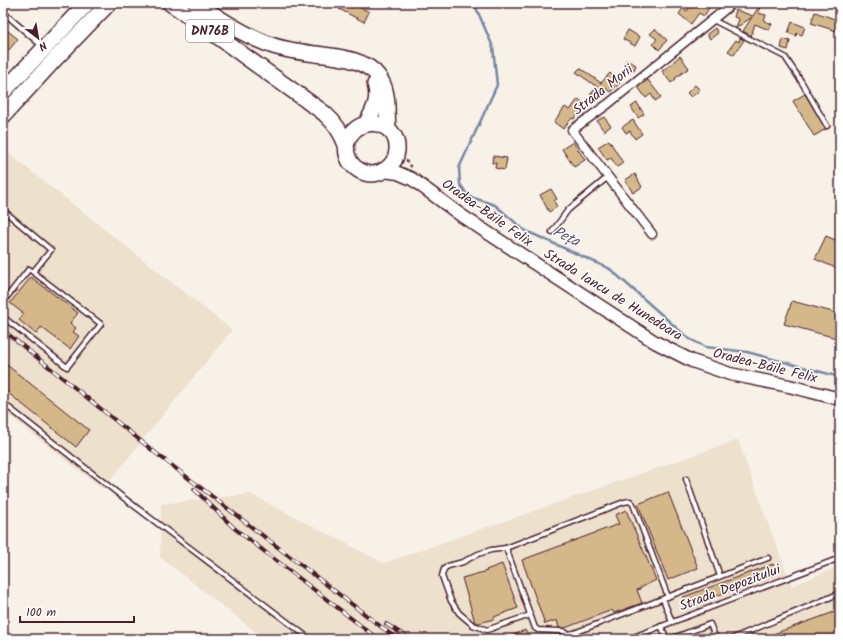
<svg xmlns="http://www.w3.org/2000/svg" width="843" height="642" font-family="Kalam,sans-serif">
<rect width="100%" height="100%" fill="#f7f1e8"/>
<filter id="ink" filterUnits="userSpaceOnUse"><feTurbulence type="fractalNoise" baseFrequency=".025" numOctaves="2"/><feDisplacementMap in="SourceGraphic" scale="8" xChannelSelector="R" yChannelSelector="G"/><feConvolveMatrix kernelMatrix="1 2 1 2 8 2 1 2 1" color-interpolation-filters="sRGB"/></filter>
<g filter="url(#ink)">
<g fill="#ede0cc">
<path d="M3 149 232 330 103 489 3 411Z"/>
<path d="M738 440 771 532 792 586 840 566V639H265L160 557 161 504 250 494 384 563Z"/>
</g>
<g fill="none" stroke-linecap="round" stroke-linejoin="round">
<path stroke="#7687a3" stroke-width="2.5" d="M474 3 493 47 497 85 459 168 460 184 468 196 495 205 524 230 610 269 688 338 705 347 747 352 840 377"/>
</g>
<g fill="#d5b88a" stroke="#4a1f2b">
<path d="M342 3H351L369 12 364 22 339 9Z"/>
<path d="M692 3H712L704 16 699 13 691 24 679 14 683 8 687 11Z"/>
<path d="M758 8H760L758 13 766 15 764 21 772 24 769 30 755 24 751 36 743 31 752 17 736 28 739 19 734 17 736 10 753 16Z"/>
<path d="M815 12 840 21V32L811 23Z"/>
<path d="M792 22 805 27 802 35 797 33 796 36 788 33Z"/>
<path d="M3 27 18 39 3 57Z"/>
<path d="M715 28 718 33 710 39 707 34Z"/>
<path d="M655 29 667 40 659 50 653 44 657 39 650 34Z"/>
<path d="M628 30 640 37 635 46 623 39Z"/>
<path d="M740 38 744 40 734 55 728 51 736 40 739 42Z"/>
<path d="M783 39 790 41 788 50 781 48Z"/>
<path d="M680 56 689 68 675 78 676 79 671 83 662 71 674 62V61Z"/>
<path d="M626 60 636 65 634 70 624 66Z"/>
<path d="M580 68 601 83 610 73 620 83 610 92 605 88 595 99 590 95 597 87 576 72Z"/>
<path d="M648 80 661 97 655 101 651 94 646 98 638 87Z"/>
<path d="M695 85 700 90 691 97 687 93Z"/>
<path d="M805 94 826 129 814 136 793 101Z"/>
<path d="M578 99 585 104 574 119 572 118 563 129 554 122 565 107 570 110Z"/>
<path d="M637 103 644 114 638 118 631 107Z"/>
<path d="M604 117 611 126 604 131 597 121Z"/>
<path d="M633 120 642 134 635 139 630 131 626 133 622 127Z"/>
<path d="M609 140 623 163 617 167 611 158 607 160 598 147Z"/>
<path d="M573 142 585 160 574 167 562 149Z"/>
<path d="M493 156 507 158 505 170 495 168 496 163H492Z"/>
<path d="M635 174 642 187 633 193 625 180Z"/>
<path d="M551 189 557 199 554 201 557 207 549 212 540 195Z"/>
<path d="M826 236 840 242V270L815 259Z"/>
<path d="M31 277 78 313 70 323 76 328 73 332 79 336 70 349 41 327 36 334 19 320 24 314 10 303Z"/>
<path d="M792 301 840 314V339L784 324Z"/>
<path d="M3 362 89 430 76 447 3 389Z"/>
<path d="M668 492 698 568 668 580 638 504Z"/>
<path d="M626 510 656 580 640 588V589L637 590 642 603 614 613 612 610 565 628H559L557 620 545 624 522 560 619 524 615 515Z"/>
<path d="M502 564 518 608 494 617V619L479 623 475 622 462 578 487 571 486 570Z"/>
<path d="M773 564 777 573 687 607 683 597Z"/>
<path d="M840 610V639H762V638Z"/>
<path d="M525 630 529 639H504Z"/>
</g>
<g fill="none" stroke-linecap="round" stroke-linejoin="round">
<g stroke="#4a1f2b" stroke-width="7">
<g id="lane">
<path d="M3 12 42 46"/>
<path d="M713 20 785 57 801 81 827 126"/>
<path d="M3 210 51 250 33 272 101 324 67 367 3 317"/>
<path d="M552 232 568 210 608 177"/>
<path d="M3 302 29 269 33 272"/>
<path d="M3 403 120 495 310 639"/>
<path d="M686 479 720 576"/>
<path d="M506 548 491 550 478 554 463 562 448 566 444 569 442 576 451 601 459 613 473 625 487 630 530 615"/>
<path d="M668 597 633 504 630 501 624 502 506 548 535 628 538 630 558 631H563L568 634 574 633 768 558"/>
<path d="M663 599 672 622"/>
<path d="M661 626 667 639"/>
<path d="M628 639 840 558"/>
<path d="M670 639 710 624 716 639"/>
<path d="M731 639 838 594"/>
</g>
</g>
<g stroke="#4a1f2b" stroke-width="11">
<path id="street" d="M652 234 572 130 608 104 733 3"/>
</g>
<g stroke="#4a1f2b" stroke-width="15">
<path id="secondary" d="M384 171 398 173 412 179 462 216 655 342 692 361 730 374 789 386 840 399"/>
</g>
<g stroke="#4a1f2b" stroke-width="18">
<g id="highway">
<path d="M170 3C202 24 233 48 264 70 278 80 292 90 306 100 312 105 320 109 326 115 334 122 342 134 346 145 347 148 346 151 347 154 349 163 356 170 365 173 380 177 396 166 397 150 399 119 353 112 346 146"/>
<path d="M196 3C219 19 242 34 268 44 283 50 300 52 316 54 336 57 364 58 378 76 390 91 386 111 388 129"/>
<path d="M3 92 87 3"/>
<path d="M3 116 56 58 109 3"/>
<path d="M366 124C374 110 380 99 375 84"/>
</g>
</g>
<path stroke="#4a1f2b" stroke-width="1.5" stroke-dasharray="3 3" stroke-linecap="butt" d="M406 160 412 168"/>
<use href="#lane" stroke="#fff" stroke-width="4"/>
<use href="#street" stroke="#fff" stroke-width="8"/>
<use href="#secondary" stroke="#fff" stroke-width="12"/>
<use href="#highway" stroke="#fff" stroke-width="15"/>
<g stroke="#4a1f2b" stroke-width="4">
<g id="rail">
<path d="M3 330 157 454 397 639"/>
<path d="M194 489 234 528 378 639"/>
<path d="M386 624 410 639"/>
</g>
</g>
<use href="#rail" stroke="#fff" stroke-width="2.5" stroke-dasharray="8" stroke-linecap="butt"/>
</g>
</g>
<g text-anchor="middle" dominant-baseline="central" stroke-width="3" stroke-linejoin="round" paint-order="stroke">
<rect fill="#fff" stroke="#80626b" stroke-width="1" x="186" y="20" width="48" height="22" rx="3"/>
<g font-size="13" font-weight="bold" fill="#4a1f2b">
<text x="210" y="31">DN76B</text>
</g>
<g font-size="14" fill="#4a1f2b" stroke="#fff">
<text transform="translate(603 90) rotate(-38)">Strada Morii</text>
<text transform="translate(487 213) rotate(35)">Oradea-Băile Felix</text>
<text transform="translate(613 295) rotate(32)">Strada Iancu de Hunedoara</text>
<text transform="translate(765 366) rotate(14)">Oradea-Băile Felix</text>
<text transform="translate(730 588) rotate(-21)">Strada Depozitului</text>
</g>
<g font-size="15" font-style="italic" fill="#605367" stroke="#fff">
<text transform="translate(566 237) rotate(25)">Peța</text>
</g>
</g>
<rect width="843" height="642" fill="none" stroke="#fff" stroke-width="16"/>
<rect x="8" y="8" width="827" height="626" fill="none" stroke="#4a1f2b" stroke-width="1.5" filter="url(#ink)"/>
<g transform="translate(38 38) rotate(149)" stroke="#ffffff" stroke-width="3" paint-order="stroke">
<path d="M0-3L7 15L0 10L-7 15Z" fill="#4a1f2b"/>
<text y="-6" font-size="11" font-weight="bold" text-anchor="middle" fill="#4a1f2b">N</text>
</g>
<path d="M20 616v6h114v-6" fill="none" stroke="#4a1f2b" stroke-width="2"/>
<text x="26" y="616" font-size="12" fill="#4a1f2b" stroke="#ffffff" stroke-width="3" paint-order="stroke">100 m</text>
</svg>
